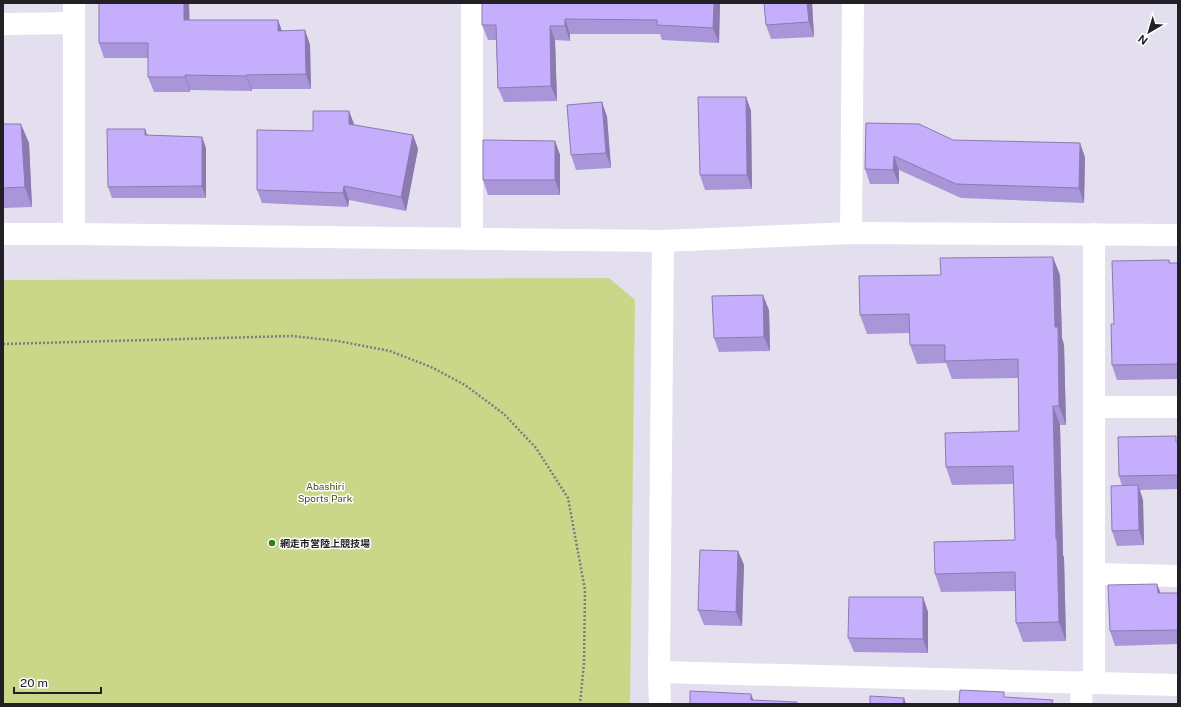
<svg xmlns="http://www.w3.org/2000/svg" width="1181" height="707" font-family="'Public Sans','Noto Sans JP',sans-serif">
<rect width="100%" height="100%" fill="#e3dfef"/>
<path fill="#cbd788" d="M609 278 635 300 630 704H3V280Z"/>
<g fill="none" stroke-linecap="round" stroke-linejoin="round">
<path stroke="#7d7a85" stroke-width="2.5" stroke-dasharray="2 2" stroke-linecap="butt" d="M3 344 292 336 338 341 390 351 431 367 465 385 504 414 536 448 568 498 585 590 584 663 580 704"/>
<g stroke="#fff" stroke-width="22">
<path d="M74 3V234"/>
<path d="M3 24 74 23"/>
<path d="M851 233 853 3"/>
<path d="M3 234H74L663 241 851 233 1178 235"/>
<path d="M1094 234V683"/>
<path d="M472 239V3"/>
<path d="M1094 407H1178"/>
<path d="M1094 574 1178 576"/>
<path d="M659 672 1178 685"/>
<path d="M660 704 659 672 663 241"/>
<path d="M1081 704 1082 682"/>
</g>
</g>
<g fill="#a996d9">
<path d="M99 3H189V20H278L282 31 305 30 310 45 311 89H252V91L190 90V92H154L148 77V58H104L99 43Z"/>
<path d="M482 3H720L719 43 662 40 660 34H570V41L555 40 557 101 504 102 498 88 496 40H488L482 25Z"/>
<path d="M764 3H812L814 37 771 39 766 25Z"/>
<path d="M746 97 751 111 752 189 705 190 700 175Z"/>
<path d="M602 102 607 117 611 168 576 170 571 155Z"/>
<path d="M349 111 354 125 413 135 418 149 406 211 349 200 348 207 262 203 257 190 313 131Z"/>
<path d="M866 123 953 140 1085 157 1084 203 961 198 899 170V184H870L865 169Z"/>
<path d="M3 124 29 143 32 207 3 208Z"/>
<path d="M145 129 147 135 202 137 206 148V198H112L108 187Z"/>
<path d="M555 141 560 155V195H488L483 180Z"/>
<path d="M1169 260 1171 263H1178V379L1117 380 1112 365 1114 324Z"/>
<path d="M1060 275 1062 338 1064 345 1066 425H1060L1063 555 1064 558 1066 641 1023 642 1016 623V591L941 592 935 574 1015 540 1014 484 952 485 946 467 1019 431 1018 378 952 379 946 363 917 364 910 345V333L867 334 860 315Z"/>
<path d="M769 310 770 351 719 352 714 338Z"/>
<path d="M1178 442V489L1140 490 1143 500 1144 545 1117 546 1112 531 1122 486 1119 476Z"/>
<path d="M738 551 744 565 742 626 704 625 698 610Z"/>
<path d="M1161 593H1178V644L1115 646 1110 631Z"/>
<path d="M923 597 928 612V653L854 652 848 638Z"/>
</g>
<g fill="#8a7ab0">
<path d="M184 3H189L190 34 184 20Z"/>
<path d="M714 3H720L719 43 713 28Z"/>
<path d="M807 3H812L814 37 809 22Z"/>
<path d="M565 19 570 34V41L565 26Z"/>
<path d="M278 20 283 35 278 31Z"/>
<path d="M550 26 555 40 557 101 551 86Z"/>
<path d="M305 30 310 45 311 89 306 74Z"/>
<path d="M185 75 190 90V92L185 77Z"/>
<path d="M246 75 252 89V91L246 76Z"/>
<path d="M746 97 751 111 752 189 747 175Z"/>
<path d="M602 102 607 117 611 168 606 153Z"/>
<path d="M349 111 354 124V137L349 124Z"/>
<path d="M21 124 29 143 32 207 25 187Z"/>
<path d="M145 129 149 140 145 135Z"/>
<path d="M413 135 418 149 406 211 401 197Z"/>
<path d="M202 137 206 148V198L202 186Z"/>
<path d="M555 141 560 155V195L555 180Z"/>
<path d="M1080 143 1085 157 1084 203 1079 188Z"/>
<path d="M894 156 899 170V184L893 170Z"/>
<path d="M344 186 349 200 348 207 343 193Z"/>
<path d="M1053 257 1060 275 1062 338 1064 345 1066 425 1059 406 1055 327Z"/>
<path d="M763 295 769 310 770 351 764 337Z"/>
<path d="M1053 406 1060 425 1063 555 1064 558 1066 641 1059 622 1056 539Z"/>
<path d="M1138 485 1143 500 1144 545 1139 530Z"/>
<path d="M738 551 744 565 742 626 736 612Z"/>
<path d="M1157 584 1163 599 1158 593Z"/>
<path d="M923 597 928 612V653L923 639Z"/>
<path d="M751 694 755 704 751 700Z"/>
<path d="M904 698 906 704H903Z"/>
</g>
<g fill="#c5affc" stroke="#8a7ab0">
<path d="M99 3H184V20H278V31L305 30 306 74 246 75V76L185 75V77H148V43H99Z"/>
<path d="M482 3H714L713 28 657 25V20L565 19V26H550L551 86 498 88 496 25H482Z"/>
<path d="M764 3H807L809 22 766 25Z"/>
<path d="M698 97H746L747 175H700Z"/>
<path d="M602 102 606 153 571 155 567 105Z"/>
<path d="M313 111H349V124L413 135 401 197 344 186 343 193 257 190V130L313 131Z"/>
<path d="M866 123 919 124 953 140 1080 143 1079 188 956 184 894 156 893 170 865 169Z"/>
<path d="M3 124H21L25 187 3 188Z"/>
<path d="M107 129H145V135L202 137V186L108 187Z"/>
<path d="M483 140 555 141V180H483Z"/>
<path d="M1053 257 1055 327H1058L1059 406H1053L1056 539H1057L1059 622 1016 623 1015 572 935 574 934 542 1015 540 1013 466 946 467 945 433 1019 431 1018 359 945 361V345H910L909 314 860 315 859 276 941 275 940 258Z"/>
<path d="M1169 260V263H1178V364L1112 365 1111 324H1114L1112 261Z"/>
<path d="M763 295 764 337 714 338 712 296Z"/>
<path d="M1176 436V442H1178V475L1119 476 1118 437Z"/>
<path d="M1138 485 1139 530 1112 531 1111 486Z"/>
<path d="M700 550 738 551 736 612 698 610Z"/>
<path d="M1157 584 1158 593H1178V630L1110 631 1108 585Z"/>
<path d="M849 597H923V639L848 638Z"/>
<path d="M960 690 1004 692V697L1053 700 1052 704H959Z"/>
<path d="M690 691 751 694V700L797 702V704H690Z"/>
<path d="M870 696 904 698 903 704H870Z"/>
</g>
<circle fill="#357d22" stroke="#fff" stroke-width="1.5" cx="272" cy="543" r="4"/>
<g text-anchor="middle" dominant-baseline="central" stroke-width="3" stroke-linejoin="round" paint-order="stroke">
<g font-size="10" fill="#4a5113" stroke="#fff">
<text x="325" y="486">Abashiri<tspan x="325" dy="12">Sports Park</tspan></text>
</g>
<g font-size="10" font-weight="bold" fill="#222026" stroke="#fff" text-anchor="start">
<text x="280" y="543">網走市営陸上競技場</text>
</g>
</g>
<rect width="1181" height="707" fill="none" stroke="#222026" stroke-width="8"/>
<g transform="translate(1149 32) rotate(218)" stroke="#ffffff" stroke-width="3" paint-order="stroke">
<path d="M0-3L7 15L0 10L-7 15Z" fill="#222026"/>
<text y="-6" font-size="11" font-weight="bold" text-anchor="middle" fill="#222026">N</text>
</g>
<path d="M14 687v6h87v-6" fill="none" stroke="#222026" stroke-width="2"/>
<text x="20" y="687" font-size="12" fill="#222026" stroke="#ffffff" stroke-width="3" paint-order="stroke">20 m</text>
</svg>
